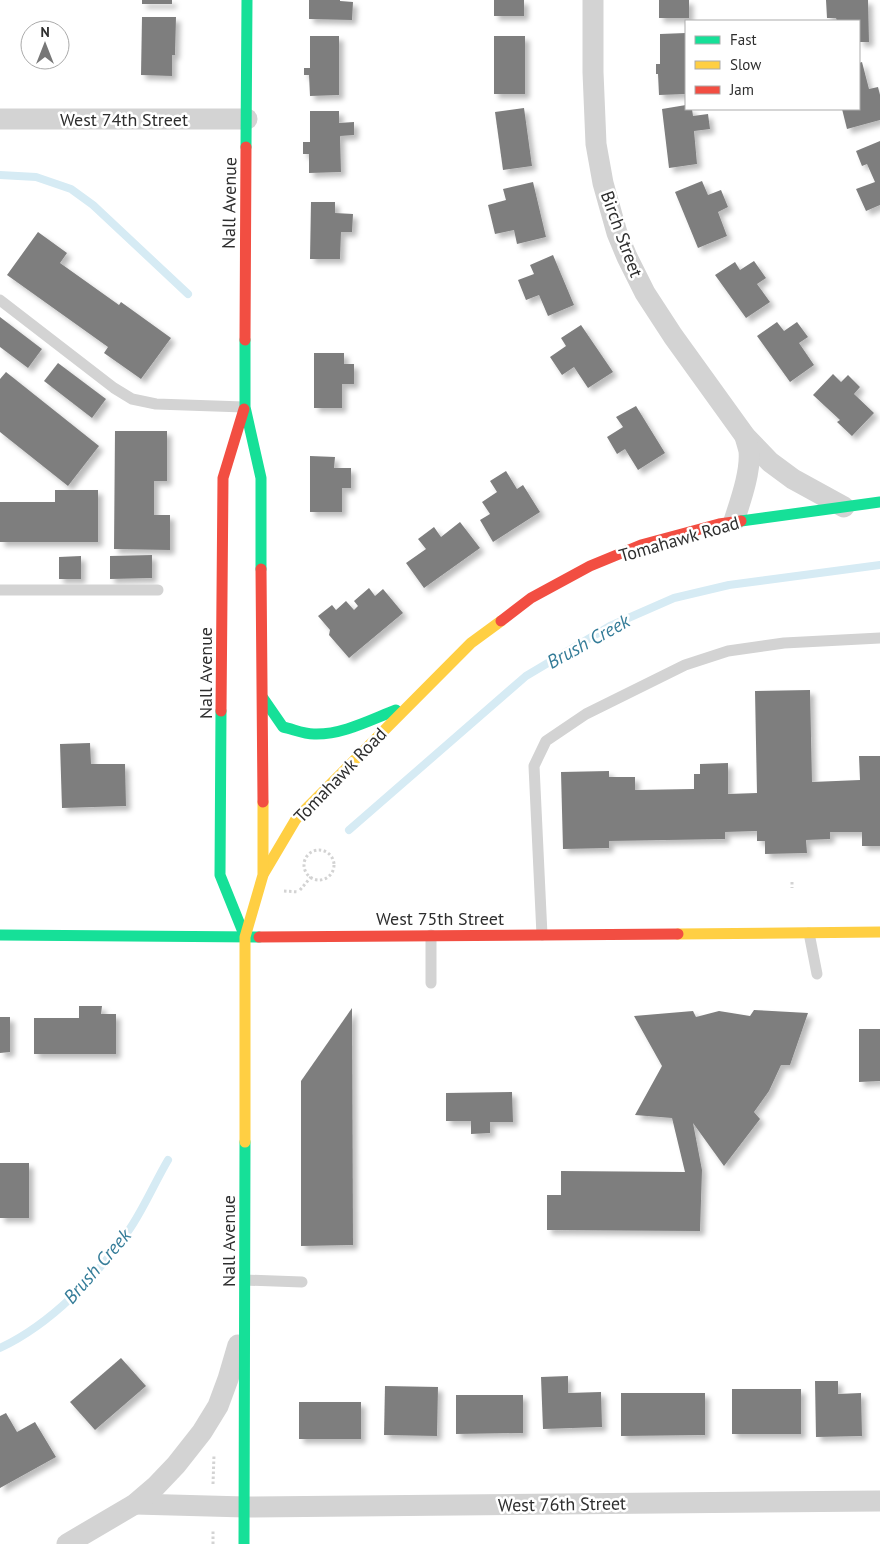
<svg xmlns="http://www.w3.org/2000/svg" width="880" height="1544" font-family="'PT Sans',sans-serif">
<defs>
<filter id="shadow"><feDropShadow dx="4.5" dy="4.5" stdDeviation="2.5" flood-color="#0004"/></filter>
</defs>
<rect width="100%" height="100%" fill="#fff"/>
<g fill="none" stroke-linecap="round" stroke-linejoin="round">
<g stroke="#d6ebf4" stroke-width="8">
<path d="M0 175 36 177 71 189 93 205 188 294"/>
<path d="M349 830 526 676 610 626 674 598 729 585 880 565"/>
<path d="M0 1348C51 1324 96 1277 129 1230 143 1210 155 1182 168 1160"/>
</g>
</g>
<g fill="#7e7e7e" filter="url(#shadow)">
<rect x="142" y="0" width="30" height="4"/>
<path d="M309 0H340V1L353 2 352 20 309 19Z"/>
<rect x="494" y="0" width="30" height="16"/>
<rect x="659" y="0" width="30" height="18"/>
<path d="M826 0H868L869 42H859V21H837L836 18H827Z"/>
<path d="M142 17H176L175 55H172V76L141 75Z"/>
<path d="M686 33V94L659 95 658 74H656V64H660V34Z"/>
<path d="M310 36H339V95L310 96 309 75H304V68H310Z"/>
<rect x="494" y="36" width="31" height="58"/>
<path d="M862 62 869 89 878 87 880 95V120L847 129 842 109H859V63Z"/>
<path d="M686 105V109H692L693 116 708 114 710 129 694 131 697 164 669 168 662 109Z"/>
<path d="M524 108 532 166 503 170 495 112Z"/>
<path d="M310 111H339V123L354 122V135L340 136 341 172 309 173V154H303V142H310Z"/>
<path d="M880 141V205L866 211 856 189 875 182 867 164 862 166 856 151Z"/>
<path d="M702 181 708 195 721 190 728 207 718 212 727 236 698 248 675 192Z"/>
<path d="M533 182 546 237 517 244 514 230 495 234 488 205 506 200 503 189Z"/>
<path d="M311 202H335V213L353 214 352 232H341L340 259H310Z"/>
<path d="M38 232 67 253 60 263 119 305 121 302 171 338 141 379 104 353 108 347 7 275Z"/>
<path d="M553 255 574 305 548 316 539 295 526 300 518 280 534 274 530 265Z"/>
<path d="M754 261 766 278 757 284 770 302 746 318 715 275 735 262 740 270Z"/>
<path d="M0 317 42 349 28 368 0 347Z"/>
<path d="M777 322 784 331 797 322 808 337 799 343 814 365 790 382 757 336Z"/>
<path d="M581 325 613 372 588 388 574 367 562 375 550 357 566 346 561 338Z"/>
<path d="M314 353H344V364H354V384H342V408H314Z"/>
<path d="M58 363 106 399 92 418 44 381Z"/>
<path d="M6 372 99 446 68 486 0 432V379Z"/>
<path d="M833 374 841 382 848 375 860 387 854 394 874 413 852 436 837 422 840 420 813 395Z"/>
<path d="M636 406 665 453 638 470 625 449 617 454 607 437 623 427 616 417Z"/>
<path d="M115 431H167V481H154V515H170V550L114 549Z"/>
<path d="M310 456 335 457 334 468H351V488H342V512H310Z"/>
<path d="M506 471 517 489 523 485 540 512 493 542 480 520 490 514 482 502 497 492 490 481Z"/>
<path d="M55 490H98V542H0V502H55Z"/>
<path d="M460 522 480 548 424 588 406 563 426 549 418 539 434 527 441 537Z"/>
<path d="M152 555V578L110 579V556Z"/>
<path d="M81 556V579H59V557Z"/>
<path d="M369 588 375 596 383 589 403 613 349 658 329 635 330 630 318 616 332 605 336 610 346 601 354 610 358 606 354 601Z"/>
<path d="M810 690 812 782 860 780 859 756H880V846H862V832H830V839L806 840 807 853 765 854V841H757V831L725 832V839L609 841V848L563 849 561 772 609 771V777H635V790L694 789V774H700V764L728 763V794L757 793 755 691Z"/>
<path d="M90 743 91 764H125L126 806 62 808 60 744Z"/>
<path d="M79 1006H102L101 1014H116V1054H34V1018H79Z"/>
<path d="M352 1008 353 1245 301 1246V1081Z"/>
<path d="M754 1010 808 1013 790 1065H781L769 1091 754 1112 760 1119 724 1166 693 1123 702 1170 700 1231 547 1230V1195H561V1171L685 1172 672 1118 635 1115 662 1066 634 1016 693 1011 696 1017 719 1011 750 1016Z"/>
<path d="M0 1017H10V1052L0 1053Z"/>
<path d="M859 1029H880V1081L859 1082Z"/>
<path d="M512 1092 513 1122H490V1133L471 1134V1121H446V1093Z"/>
<rect x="0" y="1163" width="29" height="55"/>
<path d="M121 1358 146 1386 95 1430 70 1402Z"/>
<path d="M568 1376V1393L601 1392 602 1427 543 1429 541 1377Z"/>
<path d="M815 1381H838V1394L861 1393 862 1436 816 1437Z"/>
<path d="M385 1386 438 1387 437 1436 384 1435Z"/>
<rect x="732" y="1389" width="69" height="45"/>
<path d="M621 1393H705V1435L621 1436Z"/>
<path d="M456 1395H523V1433L456 1434Z"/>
<rect x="299" y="1402" width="62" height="37"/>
<path d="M6 1413 17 1432 35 1422 56 1457 0 1488V1416Z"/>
</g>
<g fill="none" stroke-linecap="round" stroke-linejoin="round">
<g stroke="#d3d3d3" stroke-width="3" stroke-dasharray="2.5 2.5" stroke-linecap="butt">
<circle cx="319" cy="865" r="15"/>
<path d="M792 882V888"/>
<path d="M300 890 311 877"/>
<path d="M284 891 299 892"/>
<path d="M213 1484 214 1455"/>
<path d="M213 1544V1529"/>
</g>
<g stroke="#d3d3d3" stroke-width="11">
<path d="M0 300 114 388 132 399 156 404 244 407"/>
<path d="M0 590H158"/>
<path d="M809 933 817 974"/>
<path d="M431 935V983"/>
<path d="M542 935 534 766 546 741 586 714 685 665 728 651 784 643 880 638"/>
<path d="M245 1280 302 1282"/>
</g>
<g stroke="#d3d3d3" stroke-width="21">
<path d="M593 0V72L596 144 603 183 617 233 627 257 645 293 673 336 745 436 770 462 793 479 844 507"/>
<path d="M0 119H247"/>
<path d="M734 521C740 502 751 472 749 451 748 446 746 441 745 436"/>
<path d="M135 1504 245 1507 880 1501"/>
<path d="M67 1544 135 1504 156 1486 176 1465 202 1432 218 1406 228 1379 238 1345"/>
</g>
<g stroke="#16e098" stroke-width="11">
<path d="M246 147 247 0"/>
<path d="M245 340V407L261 478V569"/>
<path d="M741 521 880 502"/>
<path d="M263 698 283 727C293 729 303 734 314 734 342 735 370 720 396 710"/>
<path d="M221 711 220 875 245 937"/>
<path d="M0 935 259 937"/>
<path d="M244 1544 245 1142"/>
</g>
<g stroke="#ffcf43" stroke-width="11">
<path d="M264 873 296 819 471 643 501 621"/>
<path d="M678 934 880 932"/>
<path d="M245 1142V937L263 875V802"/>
</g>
<g stroke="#f24e42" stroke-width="11">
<path d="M245 340 246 147"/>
<path d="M261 569 263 802"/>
<path d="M501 621 531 598 590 566 641 545 719 524 741 521"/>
<path d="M221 711 223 478 244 409"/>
<path d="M259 937 678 934"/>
</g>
</g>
<g text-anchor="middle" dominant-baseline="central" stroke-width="5" stroke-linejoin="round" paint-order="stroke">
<g font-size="18" fill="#2e2e2e" stroke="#fff">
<text x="124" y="119">West 74th Street</text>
<text transform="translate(229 203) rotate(-89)">Nall Avenue</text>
<text transform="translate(622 234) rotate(70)">Birch Street</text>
<text transform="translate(679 539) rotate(-16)">Tomahawk Road</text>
<text transform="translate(205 673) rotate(-90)">Nall Avenue</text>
<text transform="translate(340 775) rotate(-46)">Tomahawk Road</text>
<text x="440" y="918">West 75th Street</text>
<text transform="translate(228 1241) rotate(-90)">Nall Avenue</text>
<text transform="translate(562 1504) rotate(-1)">West 76th Street</text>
</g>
<g font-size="19" font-style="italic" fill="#347c98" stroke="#fff">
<text transform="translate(588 641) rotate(-29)">Brush Creek</text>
<text transform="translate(97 1266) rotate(-49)">Brush Creek</text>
</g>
</g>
<rect x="685" y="20" width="175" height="90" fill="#ffffff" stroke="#ababab"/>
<rect x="695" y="36" width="25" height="8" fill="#16e098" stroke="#ababab"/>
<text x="730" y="45" font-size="15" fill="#2e2e2e">Fast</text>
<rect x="695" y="61" width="25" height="8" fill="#ffcf43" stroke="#ababab"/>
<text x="730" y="70" font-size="15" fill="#2e2e2e">Slow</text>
<rect x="695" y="86" width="25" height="8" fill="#f24e42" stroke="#ababab"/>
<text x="730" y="95" font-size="15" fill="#2e2e2e">Jam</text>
<g transform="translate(45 45)"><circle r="24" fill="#ffffff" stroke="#ababab"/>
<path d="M0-4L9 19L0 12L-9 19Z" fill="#777777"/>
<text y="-8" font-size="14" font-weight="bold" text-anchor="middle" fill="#2e2e2e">N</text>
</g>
</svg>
